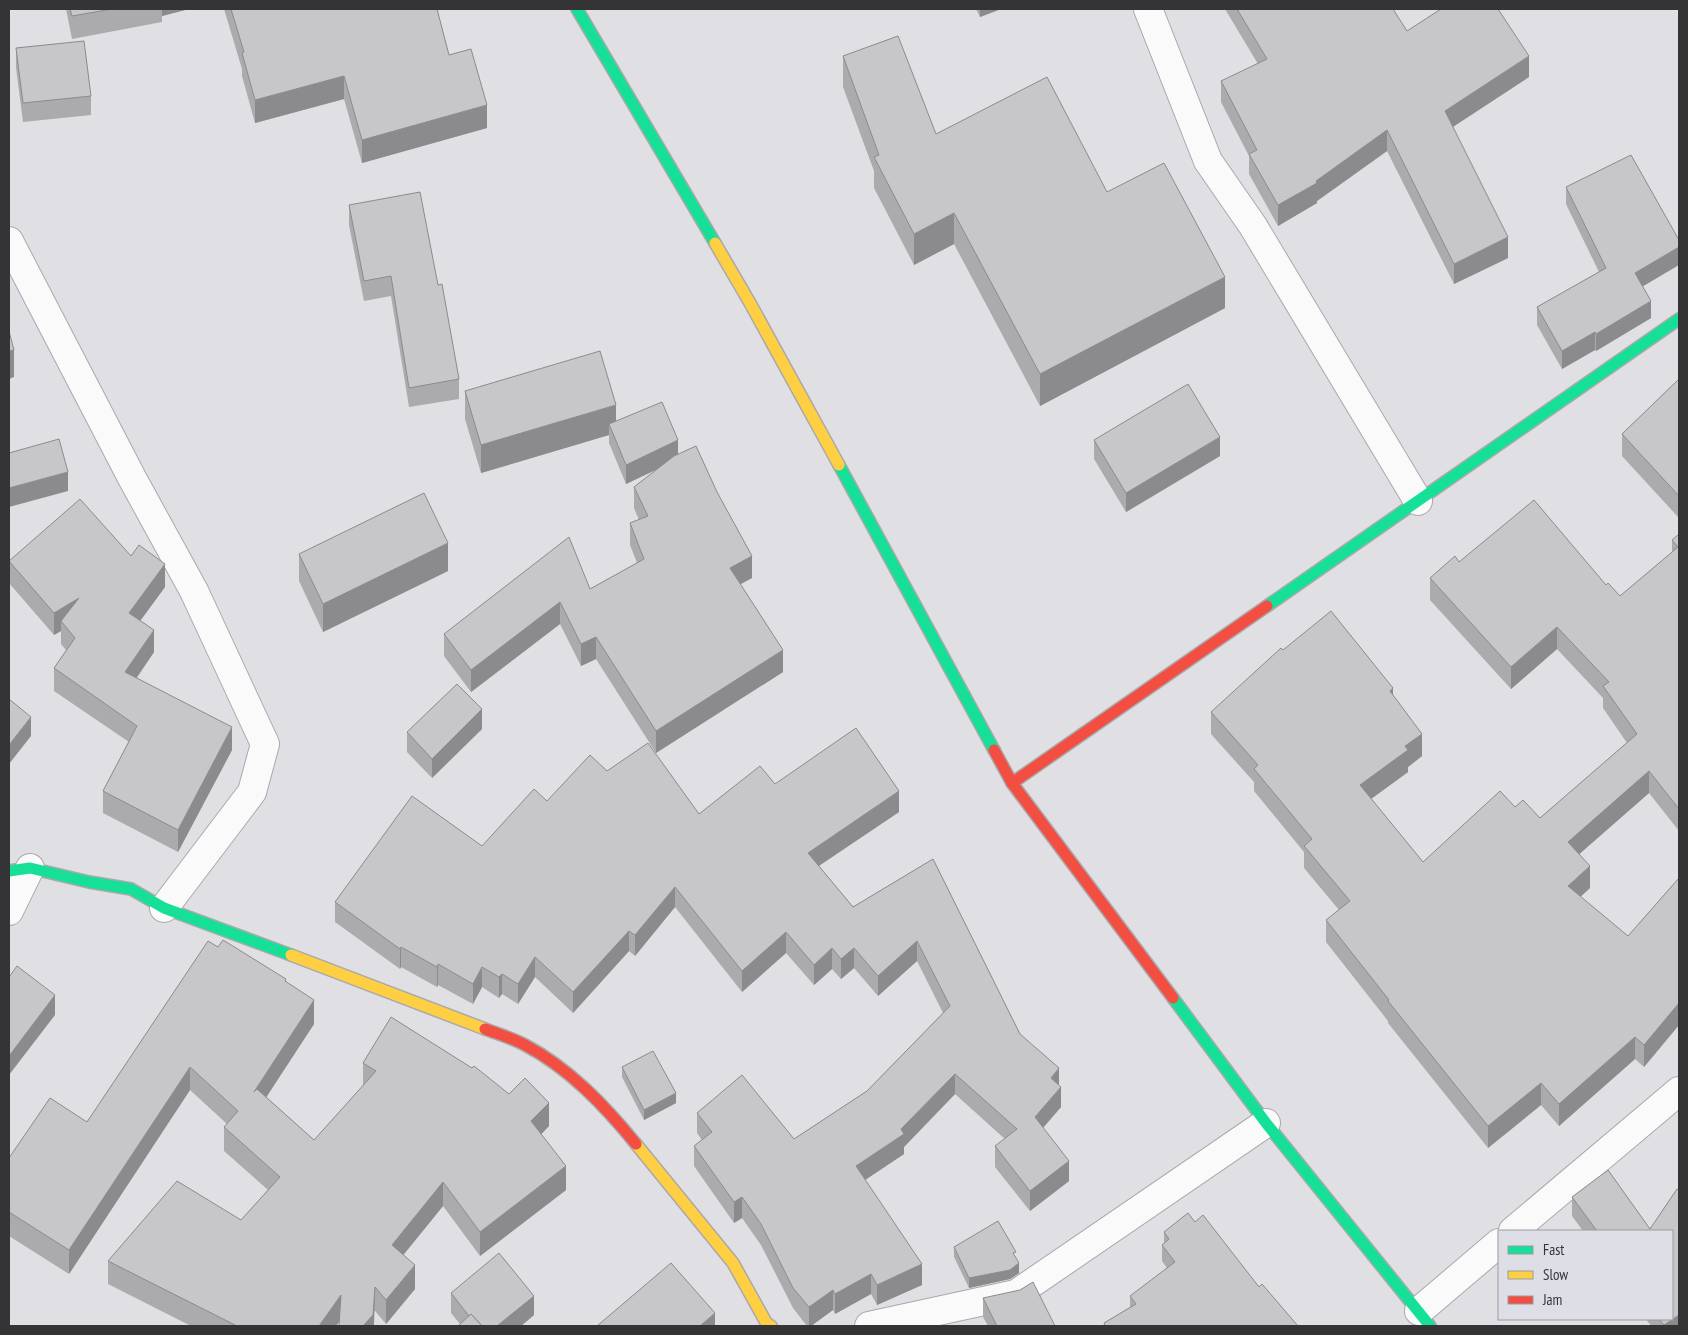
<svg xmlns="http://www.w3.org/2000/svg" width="1688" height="1335" font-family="'PT Sans Narrow',sans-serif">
<rect width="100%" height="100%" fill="#e0e0e4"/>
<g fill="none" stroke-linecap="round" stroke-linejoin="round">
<g stroke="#a9a9ac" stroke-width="30">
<g id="street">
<path d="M1148 9 1208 161 1253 226 1418 501"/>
<path d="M9 241 132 478 194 591 265 744 252 792 164 908"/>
<path d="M9 911 30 868"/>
<path d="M1513 1231 1679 1091"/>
<path d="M1419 1311 1499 1243"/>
<path d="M869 1326 1016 1294 1266 1123"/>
</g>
</g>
<g stroke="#a9a9ac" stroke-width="14">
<g id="fast">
<path d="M577 9 715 243"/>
<path d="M839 465 994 750"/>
<path d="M1267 606 1679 319"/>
<path d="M9 871 30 868 89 882 131 889 164 908 291 955"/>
<path d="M1173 998 1266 1123 1430 1326"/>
</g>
</g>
<g stroke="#a9a9ac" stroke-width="14">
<g id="slow">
<path d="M715 243 750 303 839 465"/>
<path d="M291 955 485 1029"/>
<path d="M636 1144 733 1263 767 1324 771 1326"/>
</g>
</g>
<g stroke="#a9a9ac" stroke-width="14">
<g id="jam">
<path d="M994 750 1012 783 1173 998"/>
<path d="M1012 783 1267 606"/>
<path d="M485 1029C498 1034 512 1038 525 1045 569 1068 605 1106 636 1144"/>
</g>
</g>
<use href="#street" stroke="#fafafb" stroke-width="28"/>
<use href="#fast" stroke="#16e098" stroke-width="11"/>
<use href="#slow" stroke="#ffcf43" stroke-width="11"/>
<use href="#jam" stroke="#f24e42" stroke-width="11"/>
</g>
<g fill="#ababae">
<path d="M66 9H189L162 16V22L72 39Z"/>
<path d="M224 9H437L449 55 487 128 362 163 344 99 255 123 242 76V69Z"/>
<path d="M976 9H1001L980 17Z"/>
<path d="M1225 9H1393L1407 31 1529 77 1453 127 1508 258 1454 284 1387 151 1317 201V203L1278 226 1249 174V156L1221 102V81L1258 64Z"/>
<path d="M16 48 91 96V115L23 122 16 68Z"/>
<path d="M843 56 936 134 1107 192 1225 308 1040 406 954 244 914 265 874 188V171L843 87Z"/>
<path d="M1566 187 1642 286 1651 318 1596 351 1595 350 1562 369 1537 325V307L1599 272 1566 204Z"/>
<path d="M349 205 438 285 459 379V399L409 407 391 296 364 301 349 225Z"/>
<path d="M1679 379V518L1622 456V434Z"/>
<path d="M465 391 616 421 678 454 752 578 740 584 783 672 656 753 596 659 581 666 560 624 471 692 444 656V634L590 589 637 563 630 545V523L639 520 634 508V487L656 470 626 484 609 443V435L481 473 465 419Z"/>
<path d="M1094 440 1220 456 1126 512 1094 459Z"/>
<path d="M1679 534V831L1649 793 1579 854 1590 888 1580 897 1628 936 1679 878V1025L1644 1067 1635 1059 1559 1126 1541 1105 1488 1148 1388 1023V1021L1326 942V920L1339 910 1304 868V852L1254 791V782L1211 734V712L1283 650 1393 696 1422 756 1408 767V772L1371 799 1423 862 1515 807 1540 818 1627 743 1603 708V698L1557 649 1511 689 1430 600V578L1459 562 1606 585 1620 596 1672 552V540Z"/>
<path d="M299 554 448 571 323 632 299 581Z"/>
<path d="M131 556 165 587 140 621 154 652 137 678 232 750 178 852 103 813V791L129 742 54 691V668L66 650 61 644V631L54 635 9 583V560Z"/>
<path d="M482 729 432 778 407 752V732Z"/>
<path d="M607 771 699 814 775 784 899 812 819 866 853 907 933 859 1020 1034 1059 1085 1061 1107 1043 1128 1069 1181 1030 1211 995 1167V1146L1005 1139 955 1094 904 1147V1154L865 1180 922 1285 877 1305 871 1294 835 1314 833 1310 811 1326H807L793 1308 761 1245 742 1218 734 1223 694 1166V1146L702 1140 697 1133V1113L794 1139 867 1091 943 1013 917 961 878 996 854 968 841 979 832 969 814 985 786 953 742 992 675 907 635 956 629 951 573 1013 535 977 518 1004 502 994 499 998 482 987 473 1004 438 985 437 987 401 967 400 969 335 922V902L482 846 547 801Z"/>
<path d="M218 947 286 981 314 1024 266 1097 314 1140 363 1086V1063L549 1126 541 1134 566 1190 480 1256 443 1206 403 1255 415 1289 386 1324 375 1311 340 1321 336 1326H191L108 1284V1261L241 1220 268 1190 224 1151V1127L227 1124 190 1090 69 1274 9 1236V1158L87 1122Z"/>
<path d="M622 1067 676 1103 644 1120 622 1077Z"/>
<path d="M1608 1170 1650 1229 1677 1189 1679 1190V1326H1651L1646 1319H1672V1231H1583L1572 1216V1197Z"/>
<path d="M1195 1222 1259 1287 1298 1326H1104V1323L1130 1307V1296L1167 1268 1162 1261V1245L1164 1243V1232Z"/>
<path d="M954 1247 1016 1257 1019 1273 1010 1279 969 1288 954 1257Z"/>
<path d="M451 1293 534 1315 521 1326H458L460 1324 451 1313Z"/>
<path d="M983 1298 1055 1326H988L983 1317Z"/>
</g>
<g fill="#8b8b8d">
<path d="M162 9H189L162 16Z"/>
<path d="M980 9H1001L980 17Z"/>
<path d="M1529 56V77L1445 132V111Z"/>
<path d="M344 76V99L255 123V100Z"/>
<path d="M487 105V128L362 163V140Z"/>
<path d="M1387 130V151L1317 201V203L1278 226V205L1316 181Z"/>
<path d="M954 213V244L914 265V234Z"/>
<path d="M1508 237V258L1454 284V264Z"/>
<path d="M1679 247V265L1635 291V273Z"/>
<path d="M1225 277V308L1040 406V374Z"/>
<path d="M1651 301V318L1596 351V334Z"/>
<path d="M1595 332V350L1562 369V351Z"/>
<path d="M14 350V377L9 379V351Z"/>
<path d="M616 405V433L609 424V435L481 473V445Z"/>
<path d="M1220 437V456L1126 512V493Z"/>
<path d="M678 440V459L626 484V465Z"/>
<path d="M68 472V491L9 507V488Z"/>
<path d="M448 543V571L323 632V604Z"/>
<path d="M752 556V578L730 590V568Z"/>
<path d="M165 564V587L129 636V613Z"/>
<path d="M79 598 61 621V631L54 635V613Z"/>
<path d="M560 602V624L471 692V670Z"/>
<path d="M1557 627V649L1511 689V667Z"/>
<path d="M154 630V652L125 694V672Z"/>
<path d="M596 637V659L581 666V644Z"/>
<path d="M783 650V672L656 753V731Z"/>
<path d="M1393 688V710L1390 691Z"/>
<path d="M482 709V729L432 778V759Z"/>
<path d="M31 717V736L9 764V745Z"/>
<path d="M232 727V750L178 852V830Z"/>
<path d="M1422 734V756L1408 767V772L1360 807V785L1405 746Z"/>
<path d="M1649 771V793L1568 864V842Z"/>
<path d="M899 791V812L808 873V853Z"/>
<path d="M1590 866V888L1568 908V886Z"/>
<path d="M675 887V907L635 956V935Z"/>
<path d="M629 931V951L573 1013V992Z"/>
<path d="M786 932V953L742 992V971Z"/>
<path d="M917 941V961L878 996V976Z"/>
<path d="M401 947V967L400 969V949Z"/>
<path d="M832 948V969L814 985V965Z"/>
<path d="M854 948V968L841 979V959Z"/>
<path d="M535 957V977L518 1004V984Z"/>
<path d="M438 964V985L437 987V967Z"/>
<path d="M482 967V987L473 1004V984Z"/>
<path d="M502 974V994L499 998V977Z"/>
<path d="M55 995V1015L9 1075V1056Z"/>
<path d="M314 1000V1024L254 1116V1092Z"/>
<path d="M1679 1003V1025L1644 1067V1045Z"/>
<path d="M1635 1037V1059L1559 1126V1104Z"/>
<path d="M190 1067V1090L69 1274V1250Z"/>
<path d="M1059 1068V1088L1051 1078Z"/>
<path d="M955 1074V1094L904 1147V1154L856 1186V1166L901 1129Z"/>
<path d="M1541 1083V1105L1488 1148V1126Z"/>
<path d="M1061 1087V1107L1035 1137V1117Z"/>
<path d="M676 1093V1103L644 1120V1110Z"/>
<path d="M549 1103V1126L531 1145V1121Z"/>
<path d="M1069 1161V1181L1030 1211V1191Z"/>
<path d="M566 1166V1190L480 1256V1232Z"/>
<path d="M443 1182V1206L392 1269V1245Z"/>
<path d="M742 1197V1218L734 1223V1202Z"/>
<path d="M1019 1263V1273L1010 1279 969 1288V1278Z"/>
<path d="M922 1264V1285L877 1305V1285Z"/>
<path d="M415 1265V1289L386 1324V1300Z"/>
<path d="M871 1274V1294L835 1314V1294Z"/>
<path d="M375 1287 374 1326H363Z"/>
<path d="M833 1290V1310L811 1326H809V1307Z"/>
<path d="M341 1295V1319L336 1326H319Z"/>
<path d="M534 1296V1315L521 1326H497Z"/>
<path d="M715 1313V1326H700Z"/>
<path d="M1679 1315V1326H1664V1325Z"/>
</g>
<g fill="#c7c7ca" stroke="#8b8b8d">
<path d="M70 9H112L72 16Z"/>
<path d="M231 9H437L449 55 471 49 487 105 362 140 344 76 255 100 242 53 244 52Z"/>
<path d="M1237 9H1393L1407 31 1441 9H1498L1529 56 1445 111 1508 237 1454 264 1387 130 1316 181 1317 183 1278 205 1249 154 1257 150 1221 81 1267 59Z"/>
<path d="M898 36 936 134 1047 77 1107 192 1164 163 1225 277 1040 374 954 213 914 234 874 157 879 155 843 56Z"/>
<path d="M84 41 91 96 23 103 16 48Z"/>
<path d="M1631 155 1679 240V247L1635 273 1651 301 1596 334 1595 332 1562 351 1537 307 1606 268 1566 187Z"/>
<path d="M420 192 438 285 442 284 459 379 409 388 391 276 364 281 349 205Z"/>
<path d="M9 331 14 350 9 351Z"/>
<path d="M600 351 616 405 481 445 465 391Z"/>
<path d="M1679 379V496L1622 434Z"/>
<path d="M1188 384 1220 437 1126 493 1094 440Z"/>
<path d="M662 402 678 440 626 465 609 424Z"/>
<path d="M59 439 68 472 9 488V453Z"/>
<path d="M696 446 717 492 752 556 730 568 783 650 656 731 596 637 581 644 560 602 471 670 444 634 569 537 590 589 644 559 630 523 648 516 634 487 674 456Z"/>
<path d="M424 493 448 543 323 604 299 554Z"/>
<path d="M80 499 131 556 139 545 165 564 129 613 154 630 125 672 232 727 178 830 103 791 137 726 54 668 75 638 61 621 79 598 54 613 9 561Z"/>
<path d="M1534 500 1606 585 1608 583 1620 596 1678 547 1672 540 1679 534V809L1649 771 1568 842 1590 866 1568 886 1628 936 1679 878V1003L1644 1045 1635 1037 1559 1104 1541 1083 1488 1126 1388 1001 1389 1000 1326 920 1350 901 1304 846 1312 839 1254 769 1258 765 1211 712 1281 648 1283 650 1331 611 1393 688 1390 691 1422 734 1405 746 1408 750 1360 785 1423 862 1500 791 1515 807 1523 800 1540 818 1637 734 1603 686 1609 682 1557 627 1511 667 1430 578 1455 556 1459 562Z"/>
<path d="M457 684 482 709 432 759 407 732Z"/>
<path d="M9 699 31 717 9 745Z"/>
<path d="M856 728 899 791 808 853 853 907 933 859 1020 1034 1059 1068 1051 1078 1061 1087 1035 1117 1069 1161 1030 1191 995 1146 1017 1129 955 1074 901 1129 904 1134 856 1166 922 1264 877 1285 871 1274 835 1294 833 1290 809 1307 793 1288 761 1224 742 1197 734 1202 694 1146 712 1132 697 1113 742 1075 794 1139 867 1091 950 1006 917 941 878 976 854 948 841 959 832 948 814 965 786 932 742 971 675 887 635 935 629 931 573 992 535 957 518 984 502 974 499 977 482 967 473 984 438 964 437 967 401 947 400 949 335 902 412 796 482 846 534 789 547 801 590 755 607 771 648 743 699 814 760 766 775 784Z"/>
<path d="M223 940 286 979 285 981 314 1000 254 1092 257 1089 314 1140 376 1071 363 1063 391 1017 472 1068 474 1066 509 1094 525 1078 549 1103 531 1121 566 1166 480 1232 443 1182 392 1245 415 1265 386 1300 375 1287 373 1315 363 1326H339L341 1295 319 1326H237L108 1261 177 1181 241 1220 280 1177 224 1127 238 1111 190 1067 69 1250 9 1212V1158L50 1098 87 1122 208 941 218 947Z"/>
<path d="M17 966 55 995 9 1056V977Z"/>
<path d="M653 1051 676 1093 644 1110 622 1067Z"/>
<path d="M1608 1170 1650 1229 1677 1189 1679 1190V1315L1664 1325 1659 1319H1672V1231H1597L1572 1197Z"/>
<path d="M1188 1213 1195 1222 1203 1215 1259 1287 1262 1284 1298 1326H1105L1104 1323 1136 1304 1130 1296 1175 1262 1162 1245 1169 1239 1164 1232Z"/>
<path d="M998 1221 1016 1252 1013 1253 1019 1263 1010 1270 969 1278 954 1247Z"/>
<path d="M499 1253 534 1296 497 1326H482L471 1314 469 1316 451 1293Z"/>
<path d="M671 1263 715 1313 700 1326H597Z"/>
<path d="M1033 1282 1055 1326H997L983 1298 1020 1290Z"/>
<path d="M471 1314 482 1326H458Z"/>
</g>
<rect width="1688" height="1335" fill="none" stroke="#343437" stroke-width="20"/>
<rect x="1498" y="1230" width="175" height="90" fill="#dedfe6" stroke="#9a9ba0"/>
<rect x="1508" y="1246" width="25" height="8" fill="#16e098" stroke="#9a9ba0"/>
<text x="1543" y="1255" font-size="15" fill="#343437">Fast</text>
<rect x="1508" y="1271" width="25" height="8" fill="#ffcf43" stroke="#9a9ba0"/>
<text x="1543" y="1280" font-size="15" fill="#343437">Slow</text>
<rect x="1508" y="1296" width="25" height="8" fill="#f24e42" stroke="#9a9ba0"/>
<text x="1543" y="1305" font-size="15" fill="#343437">Jam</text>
</svg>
